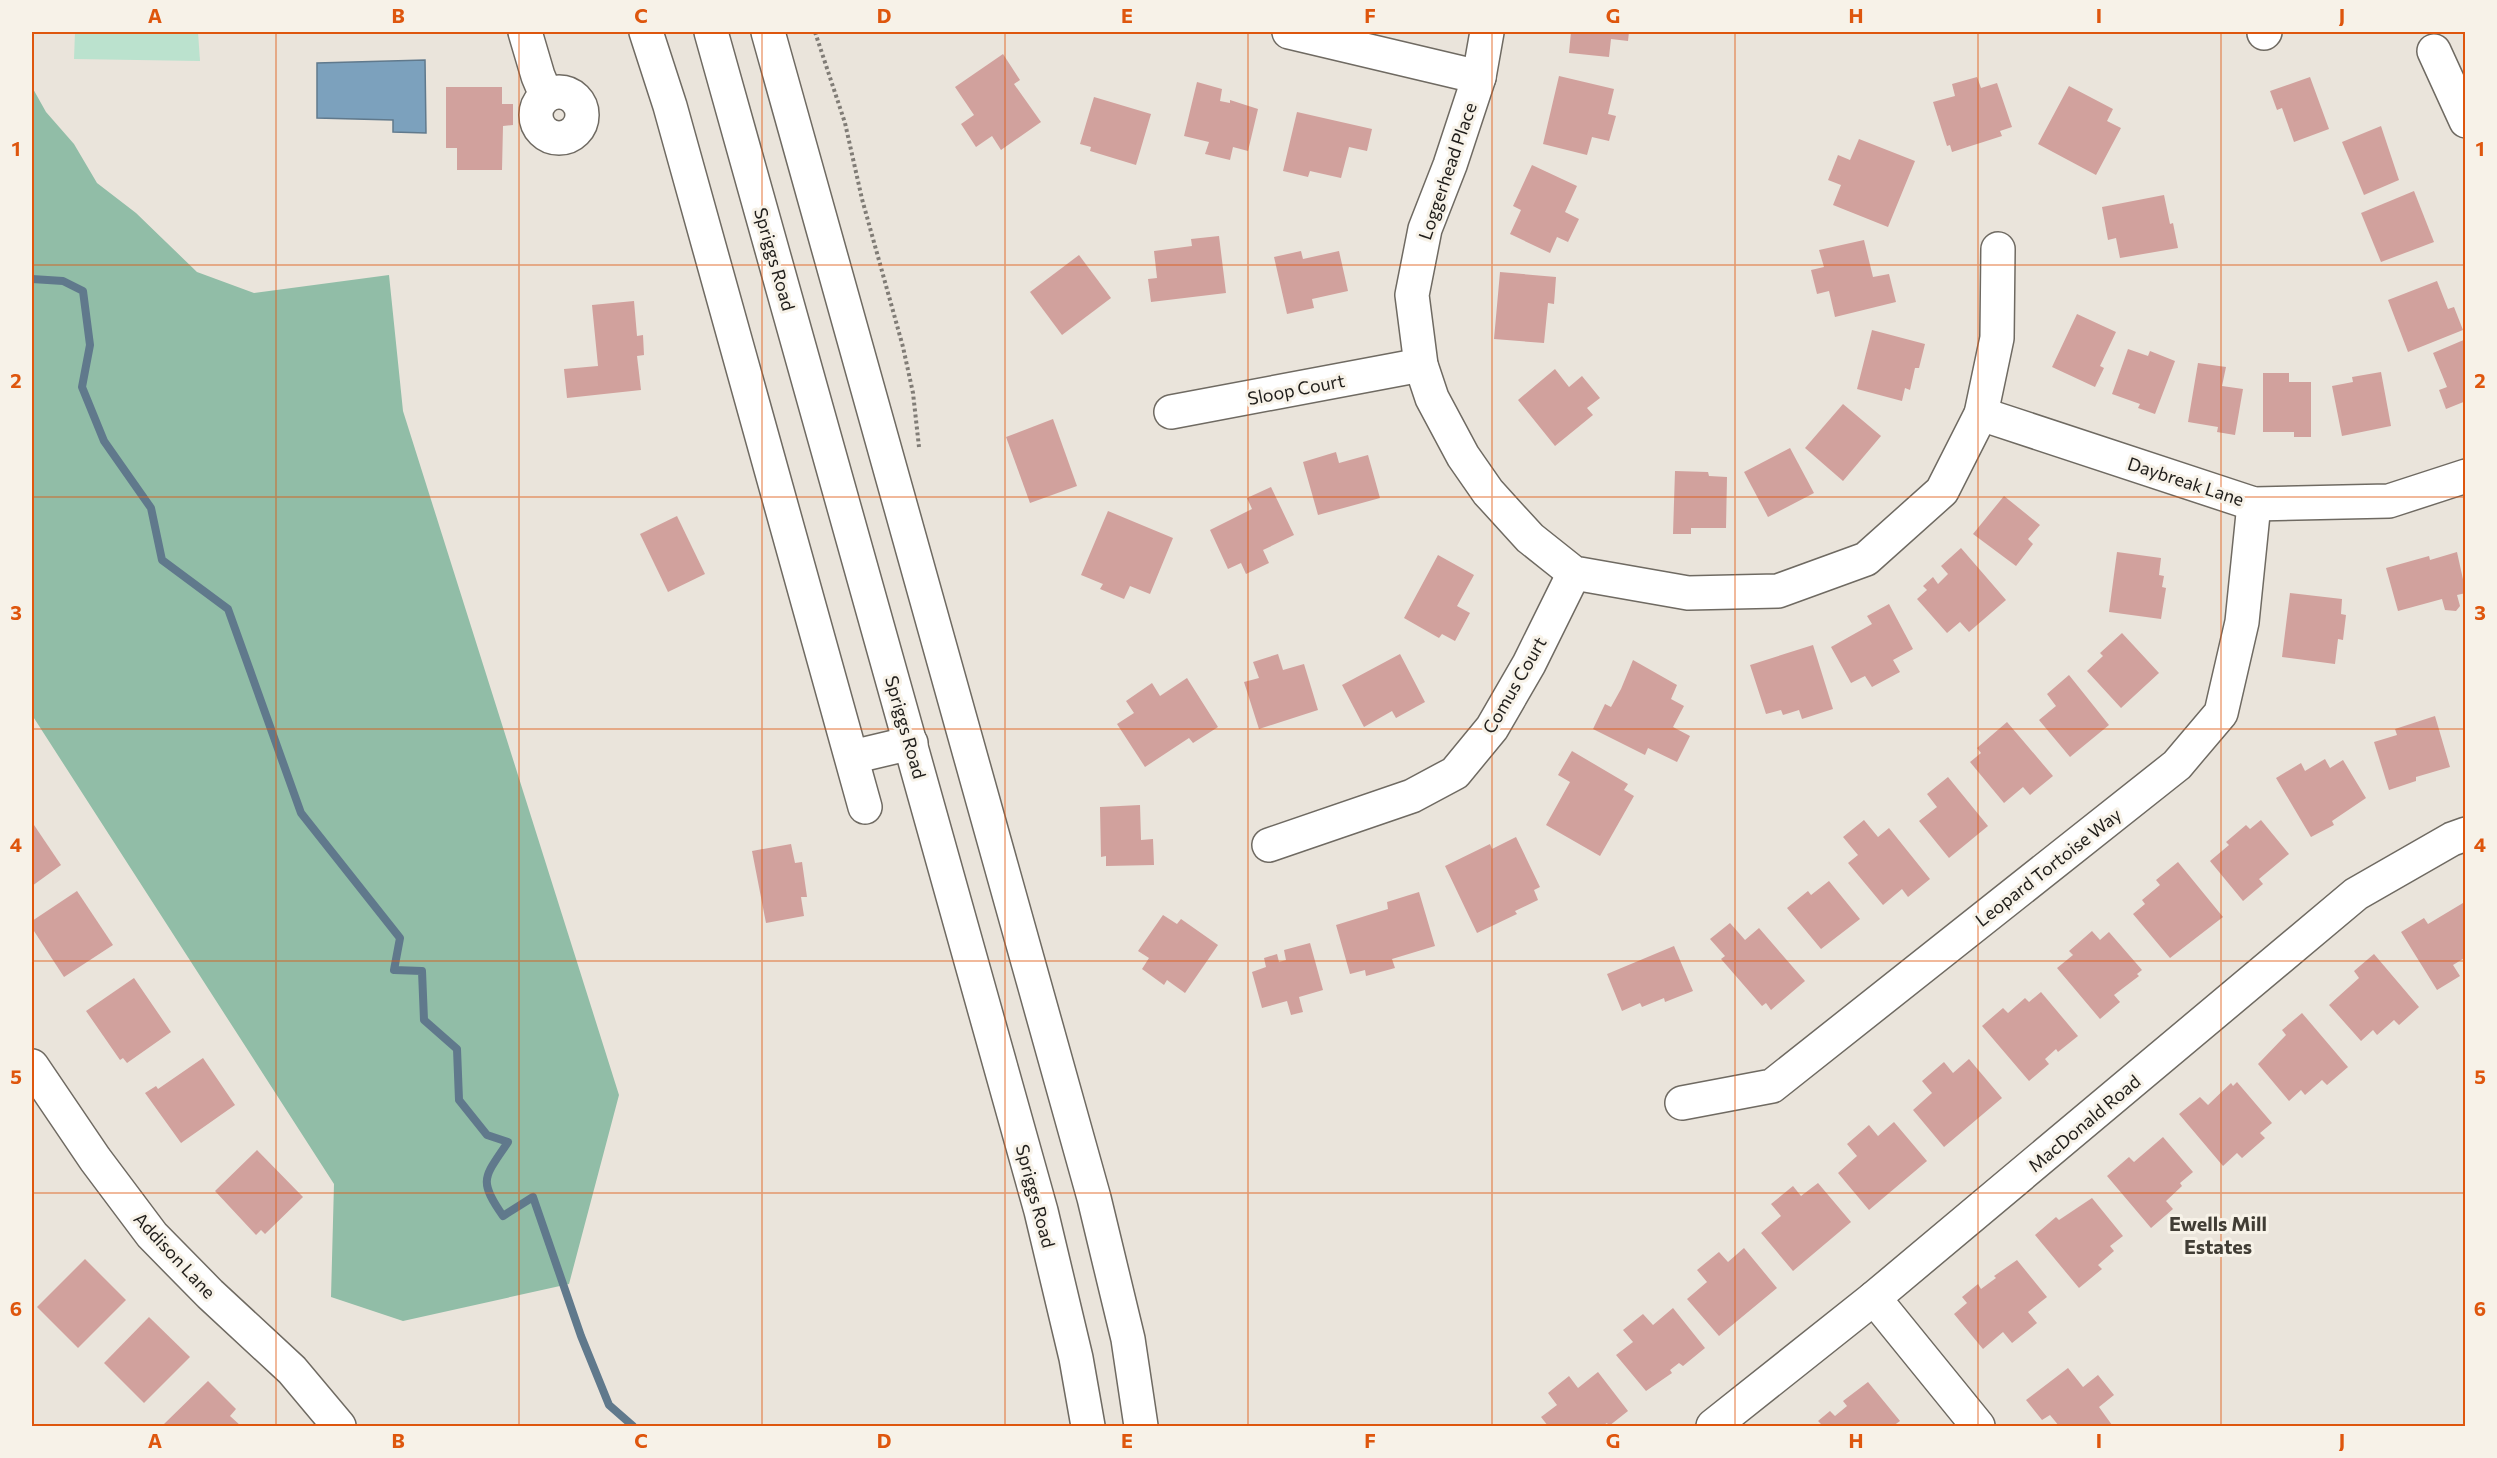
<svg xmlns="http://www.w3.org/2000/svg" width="2497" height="1458" font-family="Commissioner,sans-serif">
<rect width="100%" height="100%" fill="#eae4db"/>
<path fill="#bbe2ce" d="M75 32H198L200 61 74 59Z"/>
<path fill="#91bda7" d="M32 87 46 112 74 144 97 183 136 213 197 272 254 293 389 275 403 411 619 1095 569 1284 403 1321 331 1297 334 1184 32 715Z"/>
<path fill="#7ca1bd" stroke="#60798c" stroke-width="1.5" d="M425 60 426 133 393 132V120L317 118V63Z"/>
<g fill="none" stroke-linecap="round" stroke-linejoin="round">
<path stroke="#60798c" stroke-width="8" d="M32 279 63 281 83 291 90 345 82 387 104 441 151 508 162 560 228 609 301 813 400 938 394 970 422 971 424 1020 457 1049 459 1100 487 1135 508 1142C485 1177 477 1179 503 1216L533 1197 581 1336 609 1405 633 1426"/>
</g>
<g fill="#d1a19d">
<path d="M1571 32H1629L1628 41 1611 39 1609 57 1569 53Z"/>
<path d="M1003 54 1020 80 1014 84 1041 122 1001 150 992 136 976 147 961 124 974 115 955 87Z"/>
<path d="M1559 76 1614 89 1608 114 1616 116 1609 141 1592 137 1587 155 1543 144Z"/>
<path d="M1977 77 1981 88 1997 83 2012 127 2000 131 2002 136 1952 152 1950 145 1947 146 1933 102 1955 96 1952 84Z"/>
<path d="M2310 77 2329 129 2294 142 2282 108 2277 110 2270 91Z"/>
<path d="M1197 82 1222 89 1220 101 1230 103V100L1258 109 1248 151 1233 147 1230 160 1205 154 1209 142 1184 136Z"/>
<path d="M2069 86 2113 109 2107 121 2121 128 2096 175 2038 144Z"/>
<path d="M446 87H502V104H513V125L503 126 502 170H457V148H446Z"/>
<path d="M1094 97 1151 114 1136 165 1090 151 1091 147 1080 144Z"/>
<path d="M1297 112 1372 129 1367 151 1349 147 1341 178 1310 171 1308 177 1283 171Z"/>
<path d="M2381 126 2399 180 2364 195 2342 142Z"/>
<path d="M1859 139 1915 161 1888 227 1833 205 1841 185 1828 180 1838 155 1850 160Z"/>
<path d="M1532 165 1577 186 1565 212 1579 219 1568 242 1557 237 1550 253 1510 234 1521 210 1513 206Z"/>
<path d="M2414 191 2434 242 2381 262 2361 213Z"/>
<path d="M2164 195 2170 224 2173 223 2178 248 2120 258 2116 238 2108 240 2102 207Z"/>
<path d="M1219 236 1226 293 1151 302 1148 279 1157 278 1154 251 1192 246 1191 239Z"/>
<path d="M1864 240 1873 277 1889 274 1896 302 1835 317 1829 291 1817 294 1811 270 1824 267 1819 250Z"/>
<path d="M1301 251 1303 259 1339 251 1348 291 1312 299 1314 308 1287 314 1274 257Z"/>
<path d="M1079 255 1111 298 1062 335 1030 292Z"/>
<path d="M1500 272 1556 277 1554 304 1548 303 1544 343 1494 339Z"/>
<path d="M2437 281 2448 309 2454 307 2463 330 2408 352 2388 300Z"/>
<path d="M634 301 637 336 643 335 644 355 637 356 641 390 567 398 564 369 598 366 592 305Z"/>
<path d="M2077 314 2116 332 2100 366 2104 368 2095 387 2052 367Z"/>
<path d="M1872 330 1925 344 1919 368H1915L1910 390 1905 388 1902 401 1857 389Z"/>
<path d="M2466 339V401L2446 409 2439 390 2447 387 2433 353Z"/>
<path d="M2128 349 2148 356 2150 351 2175 361 2155 414 2138 408 2140 404 2112 394Z"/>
<path d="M2198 363 2226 367 2222 386 2243 389 2235 435 2217 432 2218 427 2188 422Z"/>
<path d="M1555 369 1569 387 1582 376 1600 398 1587 408 1593 415 1555 446 1518 400Z"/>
<path d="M2381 372 2391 426 2342 436 2332 386 2353 382 2352 377Z"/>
<path d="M2263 373H2289V382H2311V437H2294V432H2263Z"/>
<path d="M1843 404 1881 436 1843 481 1805 448Z"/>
<path d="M1053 419 1077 486 1030 503 1006 437Z"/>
<path d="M1790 448 1814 493 1768 517 1744 472Z"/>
<path d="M1336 452 1339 463 1368 455 1380 498 1318 515 1303 462Z"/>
<path d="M1675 471 1708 472 1709 476 1727 477 1726 528H1691V534H1673Z"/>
<path d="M1271 487 1294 535 1263 550 1269 563 1246 574 1241 563 1228 569 1210 530 1252 509 1247 498Z"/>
<path d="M2004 496 2040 525 2028 539 2033 544 2016 566 1973 534Z"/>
<path d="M1108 511 1173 538 1150 594 1130 586 1124 599 1100 589 1103 584 1081 575Z"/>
<path d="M677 516 705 574 668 592 640 534Z"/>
<path d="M1961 548 2006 600 1969 632 1960 622 1947 633 1917 599 1927 590 1923 586 1933 577 1938 584 1948 574 1941 566Z"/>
<path d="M2117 552 2161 558 2159 575 2164 576 2162 587 2166 588 2161 619 2109 612Z"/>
<path d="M2457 552 2466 593 2457 595 2460 606 2456 611 2445 610 2442 599 2398 611 2386 568 2429 556 2430 560Z"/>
<path d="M1438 555 1474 575 1457 606 1470 613 1455 641 1442 634 1439 638 1404 618Z"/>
<path d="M2290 593 2342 599 2341 614 2346 615 2343 640 2338 639 2335 664 2282 657Z"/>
<path d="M1889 604 1913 649 1893 660 1900 672 1872 687 1865 676 1851 683 1831 647 1872 624 1867 616Z"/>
<path d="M2122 633 2159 673 2121 708 2087 671 2103 656 2100 653Z"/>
<path d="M1813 645 1833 709 1802 719 1799 710 1783 715 1781 710 1766 714 1750 665Z"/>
<path d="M1278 654 1283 670 1304 664 1318 710 1259 729 1244 682 1259 678 1253 662Z"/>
<path d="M1400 654 1425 702 1396 718 1392 711 1364 727 1342 685Z"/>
<path d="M1633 660 1677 685 1671 699 1684 706 1673 727 1690 736 1677 762 1648 748 1645 755 1593 729 1605 704 1611 707 1621 689Z"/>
<path d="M2069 675 2109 725 2070 757 2039 720 2056 706 2047 694Z"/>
<path d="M1187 678 1218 727 1193 743 1189 738 1145 767 1117 724 1134 713 1126 701 1152 683 1160 696Z"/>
<path d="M2435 716 2450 767 2416 777V781L2389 790 2374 742 2397 735 2395 729Z"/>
<path d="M2007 722 2053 776 2030 795 2023 787 2004 803 1970 762 1981 753 1977 748Z"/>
<path d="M1572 751 1628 784 1624 790 1634 796 1600 856 1546 825 1570 782 1558 775Z"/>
<path d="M2325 759 2330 768 2343 760 2366 798 2332 821 2334 825 2311 837 2276 778 2301 763 2305 771Z"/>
<path d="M1948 777 1988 826 1949 858 1919 821 1937 807 1927 794Z"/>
<path d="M1140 805 1141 840 1153 839 1154 865 1106 866V856L1101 857 1100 807Z"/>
<path d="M1864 820 1878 837 1889 828 1930 879 1908 897 1902 889 1883 905 1848 863 1858 855 1843 837Z"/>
<path d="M2261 820 2289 854 2259 879 2263 884 2243 901 2210 861 2229 845 2226 842 2246 825 2250 829Z"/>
<path d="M32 822 61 865 32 886Z"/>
<path d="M1516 837 1540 887 1534 890 1538 900 1515 911 1517 914 1477 933 1445 866 1490 844 1492 849Z"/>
<path d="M791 844 795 863 802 862 807 897H801L804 916 766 923 752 851Z"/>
<path d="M2178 862 2223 917 2170 958 2133 914 2145 904 2142 900 2160 885 2156 880Z"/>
<path d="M1829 881 1860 919 1821 949 1787 908 1808 891 1811 895Z"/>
<path d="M77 891 113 945 64 977 32 928V921Z"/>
<path d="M1419 892 1435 946 1392 959 1395 968 1366 976 1365 970 1350 974 1336 925 1388 909 1387 902Z"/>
<path d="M2463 903 2466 907V957L2453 965 2460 976 2437 990 2401 932 2424 918 2428 924Z"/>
<path d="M1163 915 1177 924 1181 919 1218 945 1185 993 1167 980 1164 985 1142 969 1149 958 1138 951Z"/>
<path d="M1730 923 1745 940 1759 928 1805 981 1771 1010 1766 1003 1762 1006 1721 959 1725 956 1710 939Z"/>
<path d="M2092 931 2100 940 2109 932 2142 970 2137 974 2139 976 2114 995 2120 1002 2100 1019 2057 968 2073 955 2069 951Z"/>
<path d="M1310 943 1323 990 1299 997 1303 1012 1291 1015 1287 1001 1262 1008 1252 972 1266 967 1264 958 1277 954 1279 962 1286 960 1284 950Z"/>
<path d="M1674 946 1693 991 1665 1002 1664 998 1642 1007 1640 1003 1622 1011 1607 974Z"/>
<path d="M2374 954 2419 1007 2399 1025 2394 1020 2377 1035 2373 1030 2361 1041 2329 1005 2359 978 2354 971Z"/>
<path d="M134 978 171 1032 127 1063 123 1058 120 1060 86 1011Z"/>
<path d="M2041 992 2078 1036 2058 1052 2056 1049 2045 1059 2049 1064 2029 1081 1982 1026 2003 1008 2008 1013 2025 998 2029 1002Z"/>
<path d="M2302 1013 2348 1067 2327 1085 2322 1080 2305 1095 2301 1090 2289 1101 2258 1064 2286 1035 2282 1030Z"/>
<path d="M203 1058 235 1105 181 1143 145 1093 156 1086 158 1089Z"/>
<path d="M1969 1059 2002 1098 1944 1147 1913 1110 1932 1093 1922 1081 1944 1062 1953 1073Z"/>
<path d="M2237 1082 2272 1123 2260 1133 2265 1138 2242 1158 2237 1153 2223 1166 2179 1114 2200 1097 2208 1105 2231 1083 2233 1086Z"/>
<path d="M1894 1122 1927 1161 1869 1210 1838 1173 1857 1156 1847 1144 1869 1125 1878 1136Z"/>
<path d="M2163 1137 2193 1172 2180 1183 2182 1186 2166 1201 2173 1209 2151 1228 2107 1176 2129 1157 2134 1162Z"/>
<path d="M257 1150 303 1197 265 1234 261 1230 256 1235 215 1191Z"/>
<path d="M1818 1183 1851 1222 1793 1271 1761 1233 1781 1216 1771 1204 1793 1186 1801 1196Z"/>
<path d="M2092 1198 2123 1236 2110 1246 2114 1251 2098 1265 2102 1269 2079 1288 2035 1235 2056 1217 2059 1220Z"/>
<path d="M1744 1248 1777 1288 1719 1336 1687 1299 1707 1282 1697 1270 1719 1252 1728 1262Z"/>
<path d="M85 1259 126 1300 78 1348 37 1307Z"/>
<path d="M2017 1260 2047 1297 2028 1312 2037 1323 2012 1343 2003 1332 1983 1349 1954 1314 1967 1303 1962 1297 1978 1284 1981 1289 1996 1278 1994 1276Z"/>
<path d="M1673 1308 1705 1348 1683 1366 1679 1363 1670 1370 1672 1373 1646 1391 1616 1355 1633 1342 1623 1330 1643 1314 1653 1325Z"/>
<path d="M149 1317 190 1357 144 1403 104 1363Z"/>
<path d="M2068 1368 2083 1387 2098 1375 2114 1395 2099 1407 2112 1425 2111 1426H2059L2050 1415 2042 1420 2026 1400Z"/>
<path d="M1598 1372 1628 1411 1609 1426 1607 1423 1602 1426H1548L1541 1417 1557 1405 1548 1393 1569 1376 1578 1388Z"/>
<path d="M208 1381 236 1409 230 1416 241 1426H165L163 1425Z"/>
<path d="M1868 1382 1900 1421 1893 1426H1823L1818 1421 1830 1411 1835 1416 1847 1406 1843 1401Z"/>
</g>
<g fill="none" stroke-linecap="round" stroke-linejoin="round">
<g stroke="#6f6a62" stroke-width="36">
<g id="minor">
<path d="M525 32 538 76 546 95"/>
<path d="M646 32 670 106 865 807"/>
<path d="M1289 32 1479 77"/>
<path d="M1487 32 1479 77 1450 165 1425 229 1412 295 1421 365 1432 398 1463 456 1488 492 1530 538 1574 573 1688 593 1778 591 1866 559 1942 491 1981 414 1997 338 1998 249"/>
<path d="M2264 33 2265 32"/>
<path d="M2434 51 2466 121"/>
<circle cx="559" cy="115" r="23"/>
<path d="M1171 412 1421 365"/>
<path d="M1981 414 2254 504 2389 501 2466 476"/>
<path d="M852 757 911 743"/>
<path d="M1269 845 1412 796 1455 773 1492 728 1529 664 1574 573"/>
<path d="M32 1066 95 1159 152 1235 210 1294 292 1370 339 1426"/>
<path d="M1682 1103 1772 1086 2177 765 2221 713 2242 622 2254 504"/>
<path d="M1874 1298 1978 1426"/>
<path d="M1713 1426 1874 1298 2356 894 2452 839 2466 834"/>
</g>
</g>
<g stroke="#6f6a62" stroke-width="36">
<g id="major">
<path d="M711 32 1041 1211 1076 1358 1088 1426"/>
<path d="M768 32 1094 1198 1128 1339 1141 1426"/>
</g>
</g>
<path stroke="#807c76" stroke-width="4" stroke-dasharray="3 3" stroke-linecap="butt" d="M815 32 845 123 862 199 903 347 913 393 919 447"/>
<use href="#minor" stroke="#fff" stroke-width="33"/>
<use href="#major" stroke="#fff" stroke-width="33"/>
</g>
<path fill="none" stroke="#de560d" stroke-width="1.5" stroke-opacity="0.55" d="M276 32V1426M519 32V1426M762 32V1426M1005 32V1426M1248 32V1426M1492 32V1426M1735 32V1426M1978 32V1426M2221 32V1426M32 265H2466M32 497H2466M32 729H2466M32 961H2466M32 1193H2466"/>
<g text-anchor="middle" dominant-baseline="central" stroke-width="6" stroke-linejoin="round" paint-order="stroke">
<g font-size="18" fill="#1f1d1a" stroke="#f7f2e8">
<text transform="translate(1447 171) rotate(-71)">Loggerhead Place</text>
<text transform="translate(775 259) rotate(74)">Spriggs Road</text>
<text transform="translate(1296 389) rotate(-11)">Sloop Court</text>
<text transform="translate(2186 481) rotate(18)">Daybreak Lane</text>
<text transform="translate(1514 685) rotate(-60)">Comus Court</text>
<text transform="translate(906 727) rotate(74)">Spriggs Road</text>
<text transform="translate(2048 867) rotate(-38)">Leopard Tortoise Way</text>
<text transform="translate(2084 1123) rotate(-40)">MacDonald Road</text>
<text transform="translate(1036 1196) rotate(75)">Spriggs Road</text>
<text transform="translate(175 1255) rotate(47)">Addison Lane</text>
</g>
<g font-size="20" font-weight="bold" fill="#413d35" stroke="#f7f2e8">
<text x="2218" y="1223">Ewells Mill<tspan x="2218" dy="23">Estates</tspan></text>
</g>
</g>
<rect width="2497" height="1458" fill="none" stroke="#f7f2e8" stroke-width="66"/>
<rect x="33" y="33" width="2431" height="1392" fill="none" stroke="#de560d" stroke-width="2"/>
<g font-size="20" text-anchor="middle" font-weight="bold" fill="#de560d">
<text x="155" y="23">A</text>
<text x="398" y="23">B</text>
<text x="641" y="23">C</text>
<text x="884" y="23">D</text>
<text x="1127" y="23">E</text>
<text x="1370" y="23">F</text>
<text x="1613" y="23">G</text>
<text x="1856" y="23">H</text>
<text x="2099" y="23">I</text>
<text x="2342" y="23">J</text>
<text x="16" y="156">1</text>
<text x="2480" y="156">1</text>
<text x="16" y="388">2</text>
<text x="2480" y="388">2</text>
<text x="16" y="620">3</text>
<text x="2480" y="620">3</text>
<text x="16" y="852">4</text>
<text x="2480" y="852">4</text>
<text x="16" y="1084">5</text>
<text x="2480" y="1084">5</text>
<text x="16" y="1316">6</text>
<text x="2480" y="1316">6</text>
<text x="155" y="1448">A</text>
<text x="398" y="1448">B</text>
<text x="641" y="1448">C</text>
<text x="884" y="1448">D</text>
<text x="1127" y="1448">E</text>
<text x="1370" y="1448">F</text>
<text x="1613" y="1448">G</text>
<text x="1856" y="1448">H</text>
<text x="2099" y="1448">I</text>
<text x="2342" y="1448">J</text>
</g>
</svg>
